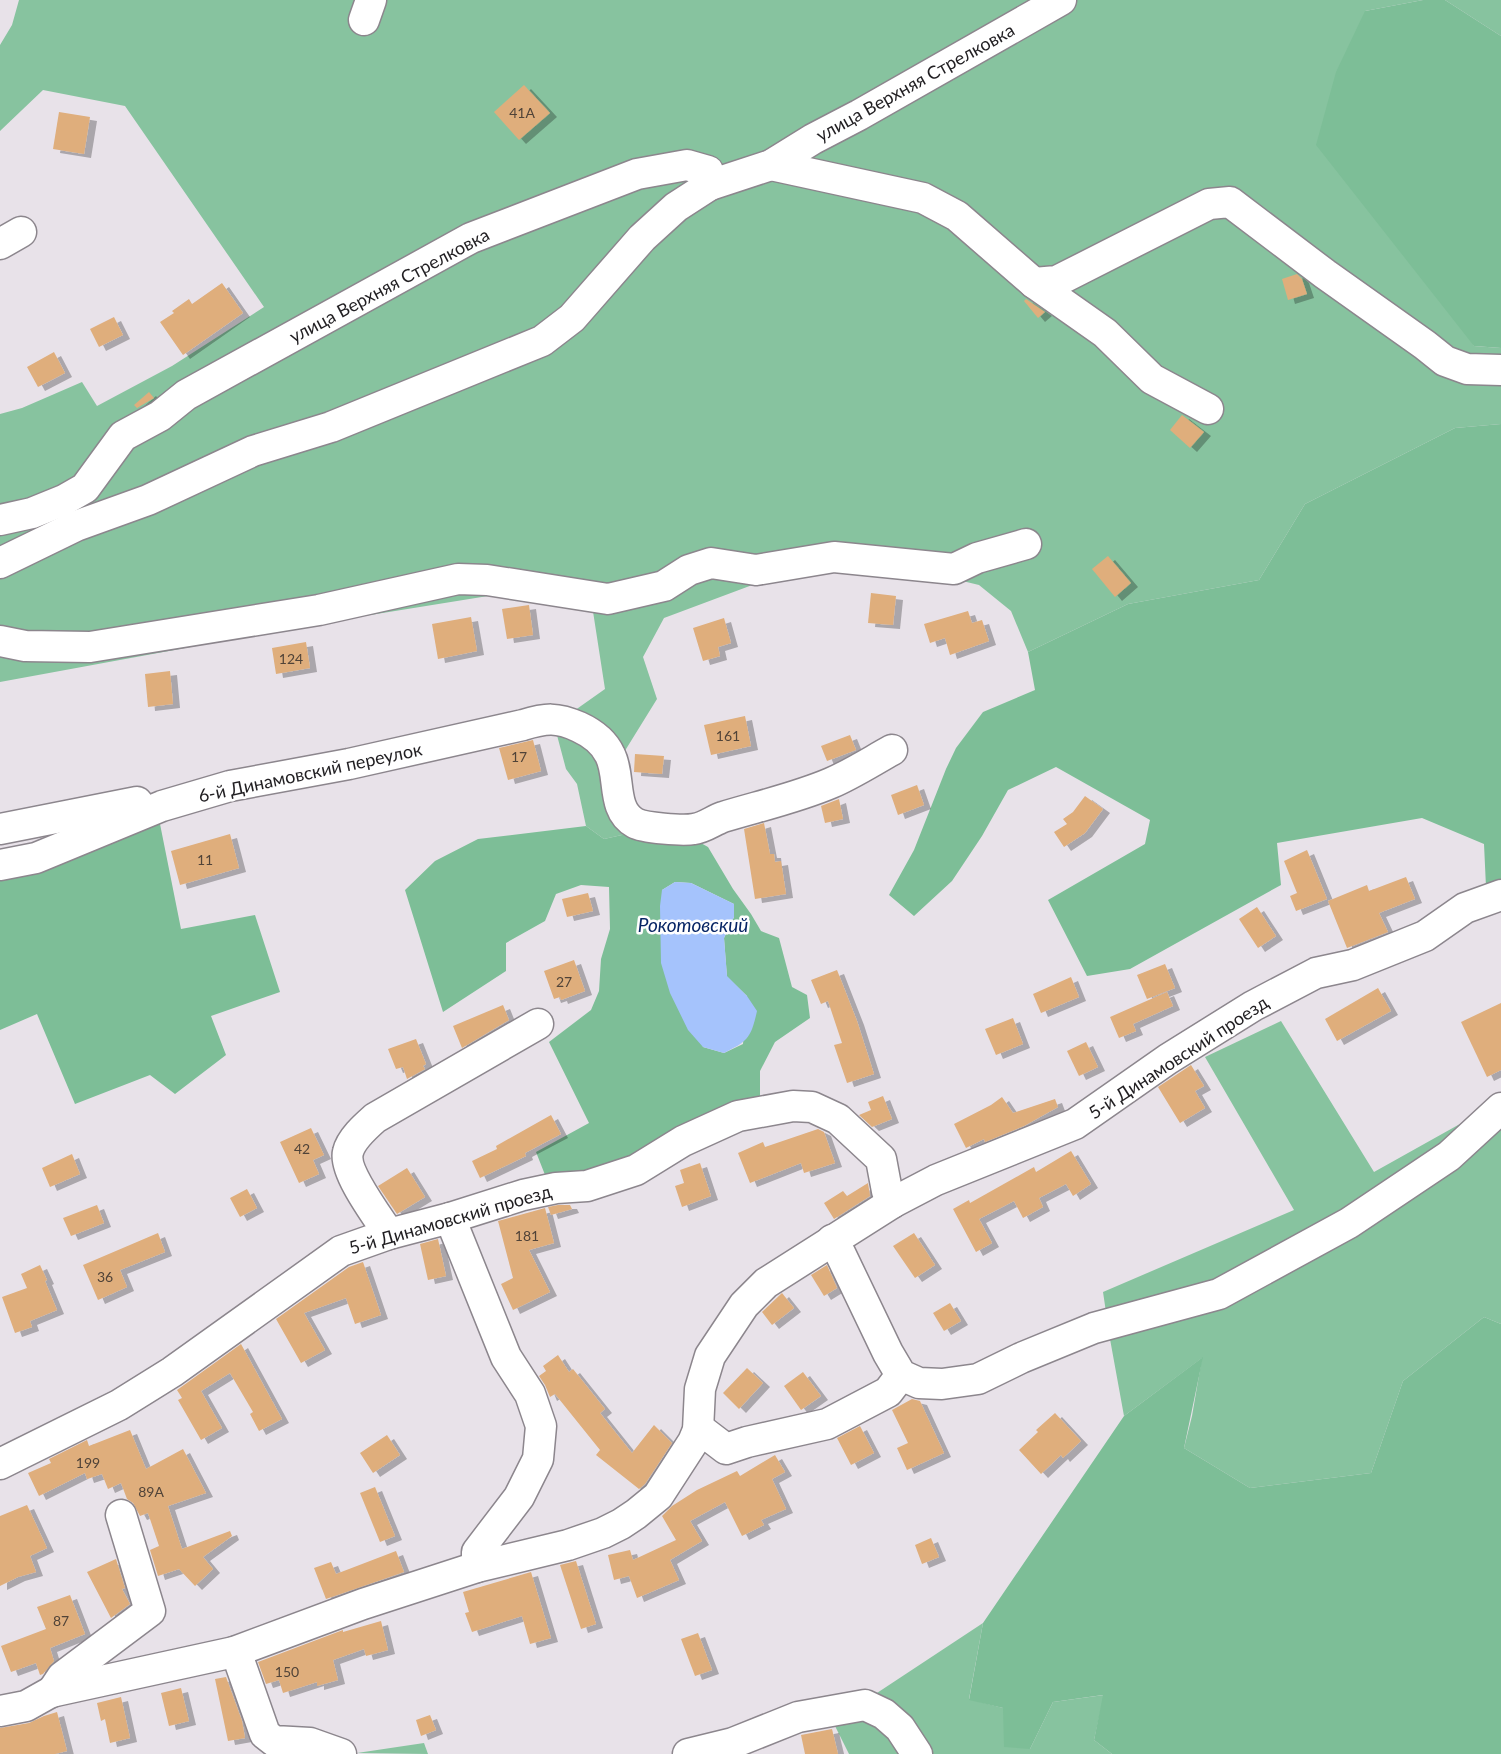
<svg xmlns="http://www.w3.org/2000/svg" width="1501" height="1754" font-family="Lato,sans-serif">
<defs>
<filter id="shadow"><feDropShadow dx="7" dy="4" stdDeviation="0" flood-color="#0004"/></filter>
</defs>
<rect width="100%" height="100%" fill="#e8e2e9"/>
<g fill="#87c39f">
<path d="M19 0H1423L1365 11 1474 346 1501 348V424L1455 428 1305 504 1259 580 1128 604 1028 652 1011 611 979 585 950 578 851 565 763 581 664 618 643 657 657 699 618 762 571 713 605 689 592 605 542 595 488 596 333 621 0 682V414L22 408 82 382 97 406 172 366 264 307 125 106 43 90 0 131V45L12 25Z"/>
<path d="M1445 0H1501V36Z"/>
<path d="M554 724 586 737 631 833 604 839 586 826 577 784 566 769Z"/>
<path d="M1281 1021 1374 1172 1501 1101V1324L1484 1317 1403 1381 1371 1473 1250 1488 1184 1448 1192 1416 1202 1358 1124 1416 1110 1339 1103 1292 1294 1210 1205 1057Z"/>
<path d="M983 1623 969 1699 1003 1708 1030 1749 1053 1702 1104 1695 1094 1740 1112 1754H849L833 1722Z"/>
<path d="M424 1743 428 1754 357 1753Z"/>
</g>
<g fill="#7dbe97" fill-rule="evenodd">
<path d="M1423 0H1445L1501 36V348L1474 346 1316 145 1336 72 1365 11Z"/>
<path d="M1501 424V886L1486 887 1484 844 1422 818 1277 843 1281 885 1130 969 1087 976 1048 900 1145 844 1150 820 1056 767 1008 790 982 836 952 881 914 916 889 895 914 850 946 769 956 748 983 712 1035 690 1028 652 1128 604 1259 580 1305 504 1455 428Z"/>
<path d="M158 814 181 929 255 915 280 992 211 1016 226 1055 175 1094 150 1075 75 1104 37 1014 0 1030V874Z"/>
<path d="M586 826 604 839 631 833 690 837 708 847 733 889 751 914 761 931 779 938 792 987 807 995 810 1018 775 1042 760 1071V1106L632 1165 549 1185 536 1152 589 1123 549 1042 591 1010 599 991 601 959 610 929 609 887 581 885 556 894 545 921 506 943V971L443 1012 405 890 435 861 478 839ZM675 882 691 883 734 904V917L724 938 727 977 747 996 743 1044 724 1053 703 1047 662 890Z"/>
<path d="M1484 1317 1501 1324V1754H1112L1094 1740 1103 1695 1053 1702 1030 1749 1004 1747 1003 1708 969 1700 983 1623 1124 1416 1203 1357 1184 1448 1250 1488 1371 1473 1403 1381Z"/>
</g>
<path fill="#a5c3fc" d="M675 882 691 883 734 904V917L724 938 727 976 747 996 757 1011C751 1038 748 1041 724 1053L703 1047 688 1030 670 993 661 963 660 906 662 890Z"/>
<g fill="#dfae7c" filter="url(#shadow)">
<path d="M524 85 550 113 519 140 494 112Z"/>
<path d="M59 112 90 117 84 154 53 149Z"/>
<path d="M1297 274 1302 279 1307 294 1288 300 1282 279Z"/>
<path d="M222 283 243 313 183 355 160 322 174 313 172 311 189 299 192 304Z"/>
<path d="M1026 299 1045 312 1038 318 1024 301Z"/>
<path d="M114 317 123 335 99 347 90 329Z"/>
<path d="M54 352 65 373 38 387 27 367Z"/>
<path d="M149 392 154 398 137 408 134 405Z"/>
<path d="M1182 415 1204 432 1190 448 1170 430Z"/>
<path d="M1108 556 1131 583 1115 597 1092 569Z"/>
<path d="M871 593 896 596 893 625 868 623Z"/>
<path d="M529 605 533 635 507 639 502 609Z"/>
<path d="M968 611 972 623 982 620 989 641 950 655 945 638 930 643 924 624Z"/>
<path d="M471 617 477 651 438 659 432 624Z"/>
<path d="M724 618 731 643 718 647 720 656 703 661 693 628Z"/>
<path d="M306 642 310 668 276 674 272 648Z"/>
<path d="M170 671 173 704 148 707 145 674Z"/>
<path d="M745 716 751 746 711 755 704 725Z"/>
<path d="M850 735 856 750 827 761 821 746Z"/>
<path d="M533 740 541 771 508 780 499 748Z"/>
<path d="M635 754 664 756 662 774 634 772Z"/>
<path d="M917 785 924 805 898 815 891 795Z"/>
<path d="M1085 796 1103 809 1085 833 1064 847 1054 832 1067 824 1063 819 1073 812Z"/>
<path d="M839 799 843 819 825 823 821 806Z"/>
<path d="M764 823 770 854H774L775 862 781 861 786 894 755 899 744 829Z"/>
<path d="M230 834 239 868 180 885 171 851Z"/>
<path d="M1307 850 1327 899 1296 911 1290 896 1297 893 1284 861Z"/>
<path d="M1406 877 1415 899 1379 913 1388 932 1347 948 1328 901 1367 885 1369 891Z"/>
<path d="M588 893 593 911 567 917 562 899Z"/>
<path d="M1257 907 1276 936 1258 948 1239 919Z"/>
<path d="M574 960 585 991 561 1000 560 997 554 999 544 971Z"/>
<path d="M1165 964 1175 988 1147 999 1137 975Z"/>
<path d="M837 970 857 1021 874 1074 847 1083 834 1045 842 1043 828 1001 821 1004 811 980Z"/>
<path d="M1071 977 1079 997 1041 1013 1033 994Z"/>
<path d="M1378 988 1391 1011 1337 1041 1325 1019Z"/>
<path d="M1167 992 1173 1006 1133 1024 1136 1031 1119 1038 1110 1017Z"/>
<path d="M1501 1003V1070L1487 1077 1461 1022Z"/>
<path d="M503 1005 509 1020 462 1048 453 1026Z"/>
<path d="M1013 1018 1023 1044 996 1055 985 1029Z"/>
<path d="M416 1039 426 1064 423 1066 425 1069 407 1079 403 1067 396 1069 388 1049Z"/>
<path d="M1086 1042 1098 1067 1079 1076 1067 1051Z"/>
<path d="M1191 1065 1204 1086 1195 1091 1205 1108 1180 1123 1158 1087Z"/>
<path d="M883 1096 892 1119 872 1127 859 1115 871 1110 868 1102Z"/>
<path d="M1002 1097 1013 1113 1055 1099 1058 1107 1024 1126 985 1142 984 1139 966 1148 954 1124 991 1105Z"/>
<path d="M551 1115 561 1134 525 1153 526 1156 480 1178 472 1161 497 1149 496 1146Z"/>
<path d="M311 1128 324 1155 313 1160 319 1174 299 1183 280 1142Z"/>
<path d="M818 1129 824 1132 835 1163 804 1173 801 1163 750 1183 738 1153 763 1142 765 1147Z"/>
<path d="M1071 1151 1091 1184 1073 1196 1066 1184 1039 1198 1043 1207 1023 1218 1014 1201 979 1219 992 1243 976 1252 953 1209 969 1200 970 1203 1034 1167 1036 1172Z"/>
<path d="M72 1154 80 1174 50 1187 42 1168Z"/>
<path d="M700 1163 711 1196 682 1207 675 1186 684 1183 680 1170Z"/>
<path d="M407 1168 425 1197 397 1214 378 1186Z"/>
<path d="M868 1183 870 1196 834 1219 824 1203 843 1191 847 1196Z"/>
<path d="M247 1189 257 1208 240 1217 230 1198Z"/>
<path d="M97 1205 104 1223 71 1236 63 1218Z"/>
<path d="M558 1205H570L572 1209 551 1215 548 1207Z"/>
<path d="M545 1208 554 1243 529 1250 550 1292 513 1310 501 1284 513 1278 498 1221Z"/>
<path d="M158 1233 165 1252 120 1270 127 1287 98 1300 83 1265Z"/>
<path d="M914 1233 935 1265 915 1278 893 1246Z"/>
<path d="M438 1239 446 1276 428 1280 420 1244Z"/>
<path d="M363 1262 381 1315 355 1324 346 1298 304 1313 325 1350 301 1363 276 1319 349 1267Z"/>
<path d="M40 1265 47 1280 45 1281 57 1310 30 1321 32 1327 15 1333 2 1297 27 1288 21 1274Z"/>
<path d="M827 1265 837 1288 824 1296 811 1275Z"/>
<path d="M782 1293 794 1308 772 1325 762 1312Z"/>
<path d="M950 1303 961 1321 944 1331 933 1313Z"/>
<path d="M241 1344 282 1419 259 1431 250 1414 253 1412 230 1373 201 1391 222 1428 201 1440 178 1400 182 1398 177 1390Z"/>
<path d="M558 1355 569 1372 573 1369 605 1409 600 1413 632 1453 654 1425 672 1443 645 1484 639 1489 596 1455 600 1450 555 1394 550 1397 545 1385 539 1376 546 1371 543 1366Z"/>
<path d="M747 1368 763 1383 739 1409 723 1393Z"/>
<path d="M803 1372 821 1396 801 1410 784 1386Z"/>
<path d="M912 1399 920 1401 944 1453 907 1470 897 1448 908 1443 892 1410Z"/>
<path d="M1055 1413 1081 1441 1063 1458 1061 1455 1041 1474 1019 1450 1038 1432 1036 1430Z"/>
<path d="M860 1426 874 1453 851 1465 837 1438Z"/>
<path d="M130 1430 146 1469 183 1449 206 1493 168 1506 182 1549 230 1531 232 1536 203 1557 213 1569 195 1586 179 1569 158 1576 150 1550 159 1546 148 1513 140 1516 133 1503 127 1499 121 1483 108 1489 102 1474 87 1479 85 1473 39 1496 28 1473 51 1463 49 1459 87 1440 89 1446Z"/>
<path d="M387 1435 400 1455 373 1473 360 1453Z"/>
<path d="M775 1455 785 1472 772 1479 786 1509 761 1520 764 1525 742 1536 725 1502 690 1521 702 1541 670 1560 679 1580 637 1598 629 1576 614 1580 608 1555 630 1550 633 1560 676 1540 662 1516 672 1506 697 1490 737 1471 740 1476Z"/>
<path d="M375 1487 395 1536 380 1542 360 1493Z"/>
<path d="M27 1505 47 1548 30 1556 36 1572 18 1577 0 1586V1516Z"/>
<path d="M931 1538 939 1557 922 1564 915 1545Z"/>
<path d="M396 1551 404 1572 326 1599 314 1568 331 1562 336 1574Z"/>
<path d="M116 1559 125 1588 122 1589 130 1604 111 1618 87 1572Z"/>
<path d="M576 1561 596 1624 581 1629 560 1565Z"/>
<path d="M531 1572 551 1638 530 1644 522 1616 472 1632 465 1613 469 1612 463 1592Z"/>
<path d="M70 1595 85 1634 50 1648 54 1661 43 1674 40 1675 36 1663 11 1672 1 1646 46 1629 37 1607Z"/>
<path d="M381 1621 388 1650 366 1656 364 1649 333 1660 338 1680 317 1686V1682L283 1693 279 1680 266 1684 258 1662 343 1630V1632Z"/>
<path d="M698 1633 712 1670 695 1676 681 1639Z"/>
<path d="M226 1677 242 1721 245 1738 228 1741 215 1679Z"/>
<path d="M181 1688 189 1721 169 1726 161 1693Z"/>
<path d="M121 1697 130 1738 110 1743 105 1719 101 1721 97 1703Z"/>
<path d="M57 1712 67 1751 55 1754H0V1728L29 1723 44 1716Z"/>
<path d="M430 1715 436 1730 421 1736 416 1720Z"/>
<path d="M832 1729 838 1754H805L801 1735Z"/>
</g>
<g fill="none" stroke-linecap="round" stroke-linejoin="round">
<g stroke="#8c868d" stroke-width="33">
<g id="minor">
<path d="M364 20 371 0"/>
<path d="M771 165 923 198 957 216 1034 283 1105 333 1152 379 1208 409"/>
<path d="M0 244 21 232"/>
<path d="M1034 283 1057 281 1209 204 1230 202 1325 274 1425 345 1445 361 1467 369 1501 370"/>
<path d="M0 520 32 513 64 500 85 488 123 436 160 416 186 395 471 238 637 174 687 165 708 171 710 185 771 165 813 139 859 115 1061 0"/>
<path d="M0 563 76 526 148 500 253 451 331 427 542 341 572 318 642 238 676 207 710 185"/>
<path d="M0 641 25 646 90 647 319 610 458 579 487 580 608 599 664 586 689 570 711 563 756 570 834 557 954 569 977 558 1026 544"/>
<path d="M0 829 137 802"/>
<path d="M0 865 36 858 162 806 230 786 349 764 523 725C546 718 557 717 579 727 592 733 604 742 610 755 621 776 611 810 635 823 644 828 683 831 694 829 704 828 714 820 723 817 759 806 796 798 831 783 852 774 872 761 892 750"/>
<path d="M450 1218 506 1357 530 1394 541 1426 538 1459 519 1497 477 1552V1567"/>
<path d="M389 1234C378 1217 343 1171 348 1152 351 1139 366 1126 375 1118L538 1024"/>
<path d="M832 1240 840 1253 888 1353 901 1375 919 1383 942 1384 978 1379 1021 1358 1094 1328 1219 1294 1349 1223 1449 1156 1501 1108"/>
<path d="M698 1430 705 1433 726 1449 747 1442 827 1424 888 1392 901 1375"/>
<path d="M0 1464 119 1405 172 1372 341 1251 389 1234 450 1218 523 1195 556 1188 587 1186 636 1170 683 1141 738 1116 793 1106 812 1107 838 1119 881 1159 887 1191 892 1203"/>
<path d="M234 1652 240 1663 265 1734 274 1741 310 1743 341 1754"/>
<path d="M52 1692 62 1677 150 1611 121 1515"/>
<path d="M0 1711 26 1706 51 1692 234 1652 363 1604 477 1567 568 1545 603 1533 621 1524 636 1514 658 1496 693 1442 698 1430 700 1389 710 1356 744 1305 766 1283 892 1203 936 1180 1075 1124 1168 1059 1253 1006 1316 973 1353 965 1425 936 1465 908 1501 895"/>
<path d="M688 1754 733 1743 798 1717 865 1705 884 1714 900 1728 917 1754"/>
</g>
</g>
<use href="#minor" stroke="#fff" stroke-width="30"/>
</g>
<g text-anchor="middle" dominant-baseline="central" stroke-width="5" stroke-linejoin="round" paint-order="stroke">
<g font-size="14" fill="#504338">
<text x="522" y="112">41А</text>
<text x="291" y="658">124</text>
<text x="728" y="735">161</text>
<text x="519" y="756">17</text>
<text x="205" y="859">11</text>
<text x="564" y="981">27</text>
<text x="302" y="1148">42</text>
<text x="527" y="1235">181</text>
<text x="105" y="1276">36</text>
<text x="88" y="1462">199</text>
<text x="151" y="1491">89А</text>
<text x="61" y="1620">87</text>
<text x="287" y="1671">150</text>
</g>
<g font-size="18" fill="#211f22" stroke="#fff">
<text transform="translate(915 82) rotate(-29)">улица Верхняя Стрелковка</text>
<text transform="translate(389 285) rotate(-28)">улица Верхняя Стрелковка</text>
<text transform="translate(310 772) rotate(-12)">6-й Динамовский переулок</text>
<text transform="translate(1178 1057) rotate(-33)">5-й Динамовский проезд</text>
<text transform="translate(450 1219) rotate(-16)">5-й Динамовский проезд</text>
</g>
<g font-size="19" font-style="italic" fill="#072565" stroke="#fff">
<text x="693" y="924">Рокотовский</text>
</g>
</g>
</svg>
